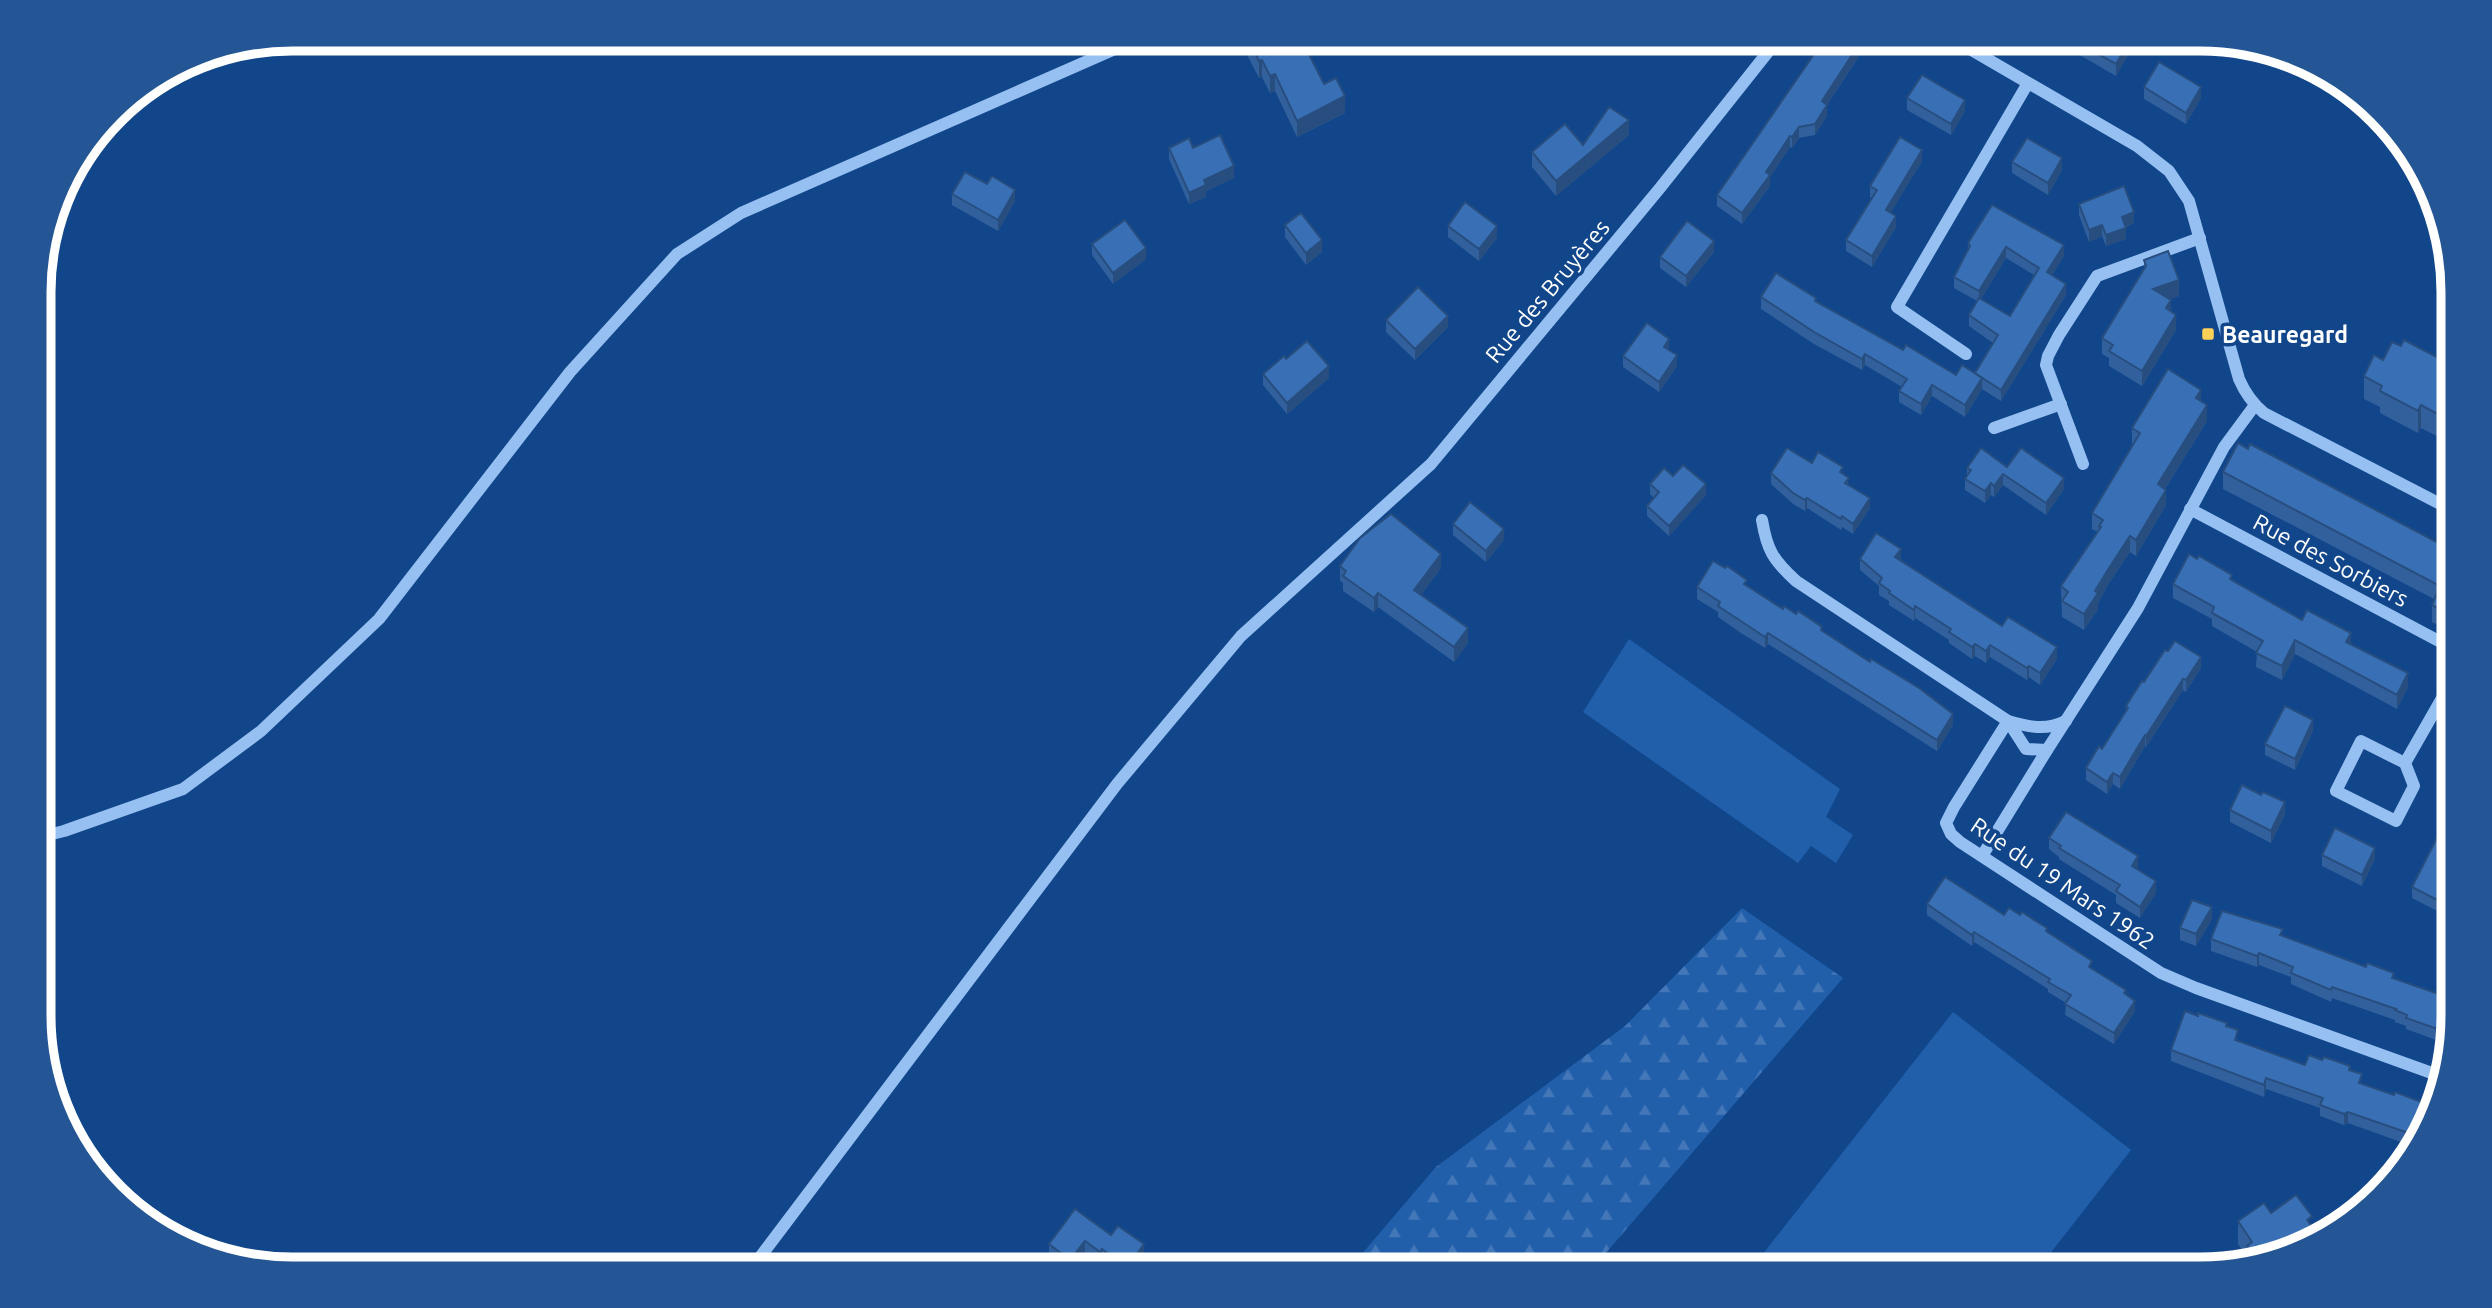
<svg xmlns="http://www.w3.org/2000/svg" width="2492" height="1308" font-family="Ubuntu,sans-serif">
<defs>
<pattern id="forest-firs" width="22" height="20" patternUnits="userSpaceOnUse" patternTransform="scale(1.75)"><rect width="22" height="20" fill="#225fab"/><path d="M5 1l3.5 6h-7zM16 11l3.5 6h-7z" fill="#4377b8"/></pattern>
</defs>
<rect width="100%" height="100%" fill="#11468b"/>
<path fill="url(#forest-firs)" d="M1742 908 1843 978 1592 1269H1349L1436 1167 1625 1026Z"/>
<g fill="#225fab">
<path d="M1629 639 1840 789 1826 817 1853 835 1836 863 1811 846 1798 863 1583 712Z"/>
<path d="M1953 1012 2131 1150 2038 1269H1751Z"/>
</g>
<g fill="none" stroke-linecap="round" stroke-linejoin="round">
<g stroke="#97c0f2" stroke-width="12">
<path d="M1951 38 2137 146 2169 171 2189 201 2239 379C2245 393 2252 403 2264 413L2452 510"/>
<path d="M1966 354 1897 307 2028 83"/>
<path d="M1994 428 2061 404"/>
<path d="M2083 464 2046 365 2048 356 2059 335 2097 276 2200 238"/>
<path d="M2190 509 2452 648"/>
<path d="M1762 520C1767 550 1773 560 1796 581L2008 721 2026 749 2047 750 2138 608 2224 447 2255 405"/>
<path d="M2066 721C2045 731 2029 727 2008 721L1954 807 1946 823 1951 834 1960 842 2161 973 2196 988 2440 1076"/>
<path d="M2361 741 2405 763 2414 786 2396 821 2336 791Z"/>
<path d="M2405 763 2453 679"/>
<path d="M40 837 64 831 183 789 261 731 379 619 570 372 677 254 741 213 1140 38"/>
<path d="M1982 856 2047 750"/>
<path d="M751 1269 1117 784 1241 636 1431 464 1660 188 1779 38"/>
</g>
</g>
<g fill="#31609c" fill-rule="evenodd">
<path d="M1247 38 1292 44 1324 84 1345 113 1297 137 1275 91 1270 93 1262 77 1259 78 1247 55Z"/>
<path d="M1515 38H1549L1534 55Z"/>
<path d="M1867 38V44L1827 105V116L1815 135 1799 138 1792 148 1790 147 1770 177V186L1742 224 1717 206V195L1820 51Z"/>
<path d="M2132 38V48L2116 76 2078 54V43Z"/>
<path d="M2144 87 2201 98 2186 124 2144 99Z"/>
<path d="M1907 98 1965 111 1951 135 1907 110Z"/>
<path d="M1629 135 1556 196 1532 167V152L1583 145Z"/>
<path d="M1169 148H1193L1234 178 1206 191V197L1189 204 1169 159Z"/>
<path d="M1922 161 1890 213 1896 227 1872 267 1846 251V240L1872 198 1870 197V186Z"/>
<path d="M2012 162 2062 170 2048 195 2012 173Z"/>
<path d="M952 194 1015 201 998 231 952 205Z"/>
<path d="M2079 204 2134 223 2126 227V239L2106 246 2102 236 2089 242 2079 215Z"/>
<path d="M1992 205 2064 256 2052 275 2066 295 2001 401 1982 389 1965 417 1932 396 1921 415 1899 402V391L1902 387 1865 365 1862 370 1814 344 1761 309V297L1816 301 1903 350 1956 375 1975 373 1993 343 1969 326V315L1977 301 1954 288V277L1968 250V243ZM2006 258 2034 275 2010 316 1981 299Z"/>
<path d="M1285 225 1322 252 1306 265 1285 237Z"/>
<path d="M1448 226 1497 238 1479 261 1448 237Z"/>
<path d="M1092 244 1146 259 1113 284 1092 255Z"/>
<path d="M1714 252 1686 287 1660 268V257Z"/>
<path d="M2144 260 2179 296 2169 299 2171 311 2176 330 2142 386 2109 366V358L2102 354V338L2144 270Z"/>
<path d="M1386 320 1448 327 1415 360 1386 332Z"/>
<path d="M2401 346 2452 365V444L2421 428 2418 433 2380 413V407L2364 399V376Z"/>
<path d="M1669 350 1677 366 1659 392 1623 367V356Z"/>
<path d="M1286 359 1329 378 1287 414 1263 385V374Z"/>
<path d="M2201 402 2207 421 2165 489 2166 505 2136 556 2130 552 2109 583 2098 603V609L2084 630 2062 617 2061 586 2098 532 2092 529V513L2133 444H2132V428Z"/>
<path d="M1812 463 1843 473 1849 485 1870 508 1853 534 1842 527 1841 530 1807 508 1805 511 1793 504 1771 484V473Z"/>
<path d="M2007 467 2064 489 2046 515 2003 485 1994 497 1991 495 1985 503 1965 490V479L1967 476V468Z"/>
<path d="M2223 472 2452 553V632L2432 622V605L2434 599 2223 489Z"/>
<path d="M1673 476 1706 495 1669 536 1647 516V506L1654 498 1650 494V484Z"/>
<path d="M1453 524 1504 540 1486 562 1453 535Z"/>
<path d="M1860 559 1900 561 2002 626 2057 659 2040 685 2029 677 2027 680 1990 657 1986 663 1975 656 1972 659 1949 643V640L1915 618 1914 621 1889 605V601L1879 595V586L1860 570Z"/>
<path d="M1340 566 1441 568 1421 595 1468 643 1454 662 1378 607 1374 612 1343 591V583L1340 581Z"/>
<path d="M2232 580 2302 620 2351 644 2408 687 2397 709 2295 654 2282 680 2256 667 2257 652 2212 626V619L2173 598V584Z"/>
<path d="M1747 586 1783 609 1822 631 1953 725 1937 751 1768 644 1765 648 1741 633 1718 617V612L1697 599V587Z"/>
<path d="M2201 668 2186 692 2183 690 2146 747 2145 746 2120 789 2113 784 2107 794 2086 780V768L2102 749 2126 712V706L2144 682Z"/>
<path d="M2313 731 2295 770 2265 755V744Z"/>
<path d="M2453 784V884L2439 912 2412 898V887L2440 833 2439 832V822L2442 816V807Z"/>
<path d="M2230 810 2285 814 2271 843 2230 822Z"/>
<path d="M2049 838 2138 868 2137 869 2156 893 2140 918 2116 903V895L2059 859V857L2049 849Z"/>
<path d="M2322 855 2375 859 2362 886 2322 866Z"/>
<path d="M1927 904 2004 915 2047 932 2092 969 2126 994 2135 1011 2114 1044 2065 1015 2066 1003 2048 992V989L1974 942 1972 946 1927 915Z"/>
<path d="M2212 919 2196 946 2180 940V928Z"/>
<path d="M2283 936 2394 978 2454 1016 2447 1044 2406 1029V1026L2395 1022V1020L2332 998 2331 1002 2291 984V977L2259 965 2257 967 2211 951V939Z"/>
<path d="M2198 1016 2227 1027 2238 1041 2305 1065 2350 1070 2362 1084 2427 1128 2412 1146 2348 1123 2344 1125 2320 1116V1108L2266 1089 2264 1097 2171 1061V1050Z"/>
<path d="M2271 1213 2312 1226 2318 1234 2247 1258 2238 1244V1221Z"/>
<path d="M1111 1235 1144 1256 1134 1269H1114L1102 1261 1100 1264 1085 1253 1072 1269H1067L1049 1256V1244Z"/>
</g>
<g fill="#284e7f">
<path d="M1540 38H1549L1534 55V45Z"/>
<path d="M1863 38H1867V44L1822 112V101Z"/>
<path d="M2131 38H2132V48L2116 76V64Z"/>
<path d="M1262 60V77L1259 78V61Z"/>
<path d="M1275 74V91L1270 93V76Z"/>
<path d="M2201 87V98L2186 124V113Z"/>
<path d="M1345 96V113L1297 137V121Z"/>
<path d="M1965 100V111L1951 135V124Z"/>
<path d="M1827 105V116L1815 135V124Z"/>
<path d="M1629 120V135L1556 196V181Z"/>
<path d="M1799 127V138L1792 148V137Z"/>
<path d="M1790 136V147L1770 177V186L1742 224V213L1766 172Z"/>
<path d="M1922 150V161L1886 221V210Z"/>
<path d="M2062 158V170L2048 195V183Z"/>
<path d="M1234 166V178L1206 191V197L1189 204V193L1204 180Z"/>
<path d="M1015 190V201L998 231V220Z"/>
<path d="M2134 212V223L2122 228V217Z"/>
<path d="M1896 216V227L1872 267V256Z"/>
<path d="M2102 225V236L2089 242V230Z"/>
<path d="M1497 226V238L1479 261V249Z"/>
<path d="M2126 228V239L2106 246V235Z"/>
<path d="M1322 240V252L1306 265V253Z"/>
<path d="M1714 241V252L1686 287V276Z"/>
<path d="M2064 245V256L2047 283V272Z"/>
<path d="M2006 247V258L1979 302V291Z"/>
<path d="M1146 248V259L1113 284V273Z"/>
<path d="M2179 280V296L2153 305V289Z"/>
<path d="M2066 284V295L2001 401V390Z"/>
<path d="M2171 300V315L2166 308Z"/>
<path d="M2176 315V330L2142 386V371Z"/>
<path d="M1448 316V327L1415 360V349Z"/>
<path d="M1669 339V350L1664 347Z"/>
<path d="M1865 354V365L1862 370V359Z"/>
<path d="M1677 355V366L1659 392V382Z"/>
<path d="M1329 366V378L1287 414V403Z"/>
<path d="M1982 378V389L1965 417V405Z"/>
<path d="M1932 385V396L1921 415V404Z"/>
<path d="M2201 390V406L2196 398Z"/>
<path d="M2207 405V421L2158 500V484Z"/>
<path d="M2421 405V428L2418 433V411Z"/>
<path d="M2003 474V485L1994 497V486Z"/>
<path d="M2064 478V489L2046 515V503Z"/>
<path d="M1991 483V495L1985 503V491Z"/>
<path d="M1706 484V495L1669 536V526Z"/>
<path d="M2166 490V505L2136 556V540Z"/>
<path d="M1807 498V508L1805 511V500Z"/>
<path d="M1870 498V508L1853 534V524Z"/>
<path d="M1504 529V540L1486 562V551Z"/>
<path d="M2130 536V552L2109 583 2098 603V609L2084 630V614L2109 568Z"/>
<path d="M1901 549V561L1895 557Z"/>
<path d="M1441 554V568L1414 605V590Z"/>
<path d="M1378 593V607L1374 612V598Z"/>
<path d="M1915 606V618L1914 621V610Z"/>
<path d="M1468 628V643L1454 662V647Z"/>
<path d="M1768 633V644L1765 648V637Z"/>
<path d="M2351 633V647L2346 642Z"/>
<path d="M2295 640V654L2282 680V666Z"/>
<path d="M1975 644V656L1972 659V647Z"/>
<path d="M1990 645V657L1986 663V651Z"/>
<path d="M2057 647V659L2040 685V673Z"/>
<path d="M2201 657V668L2186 692V680Z"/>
<path d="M2029 666V677L2027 680V668Z"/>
<path d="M2408 673V687L2397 709V695Z"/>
<path d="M2183 679V690L2146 747V736Z"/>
<path d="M1953 714V725L1937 751V740Z"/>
<path d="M2313 720V731L2295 770V759Z"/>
<path d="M2145 735V746L2120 789V777Z"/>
<path d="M2113 773V784L2107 794V782Z"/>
<path d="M2285 802V814L2271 843V831Z"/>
<path d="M2375 848V859L2362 886V875Z"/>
<path d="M2138 856V868L2132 877V866Z"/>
<path d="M2453 874V884L2439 912V901Z"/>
<path d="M2156 881V893L2140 918V907Z"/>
<path d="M2212 907V919L2196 946V934Z"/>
<path d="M1974 932V942L1972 946V935Z"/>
<path d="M2259 953V965L2257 967V956Z"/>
<path d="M2135 1001V1011L2114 1044V1033Z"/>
<path d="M2266 1078V1089L2264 1097V1085Z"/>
<path d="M2348 1112V1123L2344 1125V1114Z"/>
<path d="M1085 1241V1253L1072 1269H1070V1260Z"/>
<path d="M1144 1244V1256L1134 1269H1127V1268Z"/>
<path d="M1102 1249V1261L1100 1264V1252Z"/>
</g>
<g fill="#3970b5" stroke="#284e7f" stroke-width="2">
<path d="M1248 38H1289L1292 44 1301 39 1324 84 1336 78 1345 96 1297 121 1275 74 1270 76 1262 60 1259 61Z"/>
<path d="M1527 38H1540L1534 45Z"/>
<path d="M1828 38H1863L1822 101 1827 105 1815 124 1799 127 1792 137 1790 136 1766 172 1770 175 1742 213 1717 195 1817 50 1820 51Z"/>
<path d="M2081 38H2131L2116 64 2078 43Z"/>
<path d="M2159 62 2201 87 2186 113 2144 87Z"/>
<path d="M1922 75 1965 100 1951 124 1907 98Z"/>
<path d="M1609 107 1629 120 1556 181 1532 152 1565 124 1583 145Z"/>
<path d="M1220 135 1234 166 1204 180 1206 185 1189 193 1169 148 1189 138 1193 148Z"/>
<path d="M1900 137 1922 150 1886 210 1896 216 1872 256 1846 240 1877 190 1870 186Z"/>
<path d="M2027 138 2062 158 2048 183 2012 162Z"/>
<path d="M965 172 987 184 992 176 1015 190 998 220 952 194Z"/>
<path d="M2124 186 2134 212 2122 217 2126 228 2106 235 2102 225 2089 230 2079 204Z"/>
<path d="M1465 202 1497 226 1479 249 1448 226Z"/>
<path d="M1992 205 2064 245 2047 272 2066 284 2001 390 1975 373 1998 335 1969 315 1979 298 2010 316 2039 268 2006 247 1979 291 1954 277 1970 246 1968 243Z"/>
<path d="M1301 213 1322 240 1306 253 1285 225Z"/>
<path d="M1125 220 1146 248 1113 273 1092 244Z"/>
<path d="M1687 221 1714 241 1686 276 1660 257Z"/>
<path d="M2168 251 2179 280 2153 289 2171 300 2166 308 2176 315 2142 371 2109 351 2113 345 2102 338 2146 266 2144 260Z"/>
<path d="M1776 273 1816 298 1815 301 1903 350 1906 345 1956 375 1962 365 1982 378 1965 405 1932 385 1921 404 1899 391 1907 379 1865 354 1862 359 1814 332 1761 297Z"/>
<path d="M1418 287 1448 316 1415 349 1386 320Z"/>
<path d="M1647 323 1669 339 1664 347 1677 355 1659 382 1623 356Z"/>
<path d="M2404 340 2452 365V422L2421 405 2418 411 2380 391 2382 386 2364 376 2374 355 2383 360 2392 342 2401 346Z"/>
<path d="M1307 341 1329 366 1287 403 1263 374 1284 356 1286 359Z"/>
<path d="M2168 369 2201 390 2196 398 2207 405 2158 484 2166 490 2136 540 2130 536 2109 568 2095 591 2098 593 2084 614 2062 601 2068 592 2061 586 2101 527 2099 526 2103 520 2092 513 2140 433 2132 428Z"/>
<path d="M2238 443 2248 449 2250 444 2448 548V551L2452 553V565L2449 572 2452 574V616L2432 605 2440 586 2223 472Z"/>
<path d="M1787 448 1812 463 1818 452 1843 467 1840 472 1849 478 1845 483 1870 498 1853 524 1842 516 1841 519 1807 498 1805 500 1793 493 1771 473Z"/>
<path d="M1981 448 2007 467 2021 448 2064 478 2046 503 2003 474 1994 486 1991 483 1985 491 1965 479 1971 470 1967 468Z"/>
<path d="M1683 465 1706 484 1669 526 1647 506 1659 492 1650 484 1664 468 1673 476Z"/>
<path d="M1470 502 1504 529 1486 551 1453 524Z"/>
<path d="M1391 514 1441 554 1414 590 1468 628 1454 647 1378 593 1374 598 1343 576 1346 571 1340 566 1360 538Z"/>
<path d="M1876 533 1901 549 1895 557 2002 626 2008 617 2057 647 2040 673 2029 666 2027 668 1990 645 1986 651 1975 644 1972 647 1949 632 1951 629 1915 606 1914 610 1889 593 1890 591 1879 583 1882 578 1860 559Z"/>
<path d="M2189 554 2197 559 2199 556 2232 575 2230 579 2302 620 2307 610 2351 633 2346 642 2408 673 2397 695 2295 640 2282 666 2256 653 2263 641 2212 613 2214 607 2173 584Z"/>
<path d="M1713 561 1725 568 1727 566 1747 580 1744 584 1783 609 1784 606 1796 614 1798 611 1822 627 1821 630 1870 662 1871 659 1919 688 1953 714 1937 740 1768 633 1765 637 1718 606 1720 602 1697 587Z"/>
<path d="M2175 641 2201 657 2186 680 2183 679 2146 736 2145 735 2120 777 2113 773 2107 782 2086 768 2099 746 2102 749 2128 708 2126 706 2142 681 2144 682 2165 650 2168 651Z"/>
<path d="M2285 706 2313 720 2295 759 2265 744Z"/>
<path d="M2453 784V874L2439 901 2412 887 2444 824 2439 822 2445 809 2442 807Z"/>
<path d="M2242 785 2261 795 2263 792 2285 802 2271 831 2230 810Z"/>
<path d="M2066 812 2138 856 2132 866 2156 881 2140 907 2116 891 2120 885 2059 848 2061 846 2049 838Z"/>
<path d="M2335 828 2375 848 2362 875 2322 855Z"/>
<path d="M1945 877 2004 915 2009 908 2020 915 2022 912 2034 920 2047 928 2046 931 2092 961 2089 967 2126 990 2124 993 2135 1001 2114 1033 2065 1004 2071 995 2048 982 2050 979 1974 932 1972 935 1927 904Z"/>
<path d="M2192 900 2212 907 2196 934 2180 928Z"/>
<path d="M2222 911 2283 929 2280 935 2366 967 2367 963 2394 973 2392 978 2453 999 2454 1016 2449 1033 2406 1018 2407 1015 2395 1010 2396 1009 2332 987 2331 990 2291 973 2293 967 2259 953 2257 956 2211 939Z"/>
<path d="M2185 1011 2198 1016V1013L2227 1023 2226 1026 2238 1030 2235 1040 2305 1065 2309 1055 2322 1060 2324 1057 2350 1066 2349 1070 2362 1074 2359 1083 2394 1095 2395 1092 2432 1106 2427 1128 2420 1137 2348 1112 2344 1114 2320 1105 2323 1098 2266 1078 2264 1085 2171 1050Z"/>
<path d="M2296 1195 2312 1216 2307 1220 2318 1234 2255 1256 2247 1246 2252 1242 2238 1221 2264 1203 2271 1213Z"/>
<path d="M1075 1209 1111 1235 1118 1226 1144 1244 1127 1268 1102 1249 1100 1252 1085 1241 1070 1260 1049 1244Z"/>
</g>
<rect fill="#ffd058" stroke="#11468b" stroke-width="2.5" x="2201" y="327" width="14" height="14" rx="3.5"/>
<g text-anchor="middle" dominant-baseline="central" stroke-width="7" stroke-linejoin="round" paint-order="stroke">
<g font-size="23" fill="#fff" stroke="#11468b">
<text transform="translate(1547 291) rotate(-50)">Rue des Bruyères</text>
<text transform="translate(2331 560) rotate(28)">Rue des Sorbiers</text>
<text transform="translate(2063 883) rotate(34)">Rue du 19 Mars 1962</text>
</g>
<g font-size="23" font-weight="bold" fill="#fff" stroke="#11468b" text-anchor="start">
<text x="2222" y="334">Beauregard</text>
</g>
</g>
<path d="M0 0H2492V1308H0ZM292 51H2200A241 241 0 0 1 2441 292V1016A241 241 0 0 1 2200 1257H292A241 241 0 0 1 51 1016V292A241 241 0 0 1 292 51Z" fill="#245594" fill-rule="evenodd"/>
<path fill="none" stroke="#fff" stroke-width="9" d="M292 51H2200A241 241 0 0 1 2441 292V1016A241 241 0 0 1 2200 1257H292A241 241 0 0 1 51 1016V292A241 241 0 0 1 292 51Z"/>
</svg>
